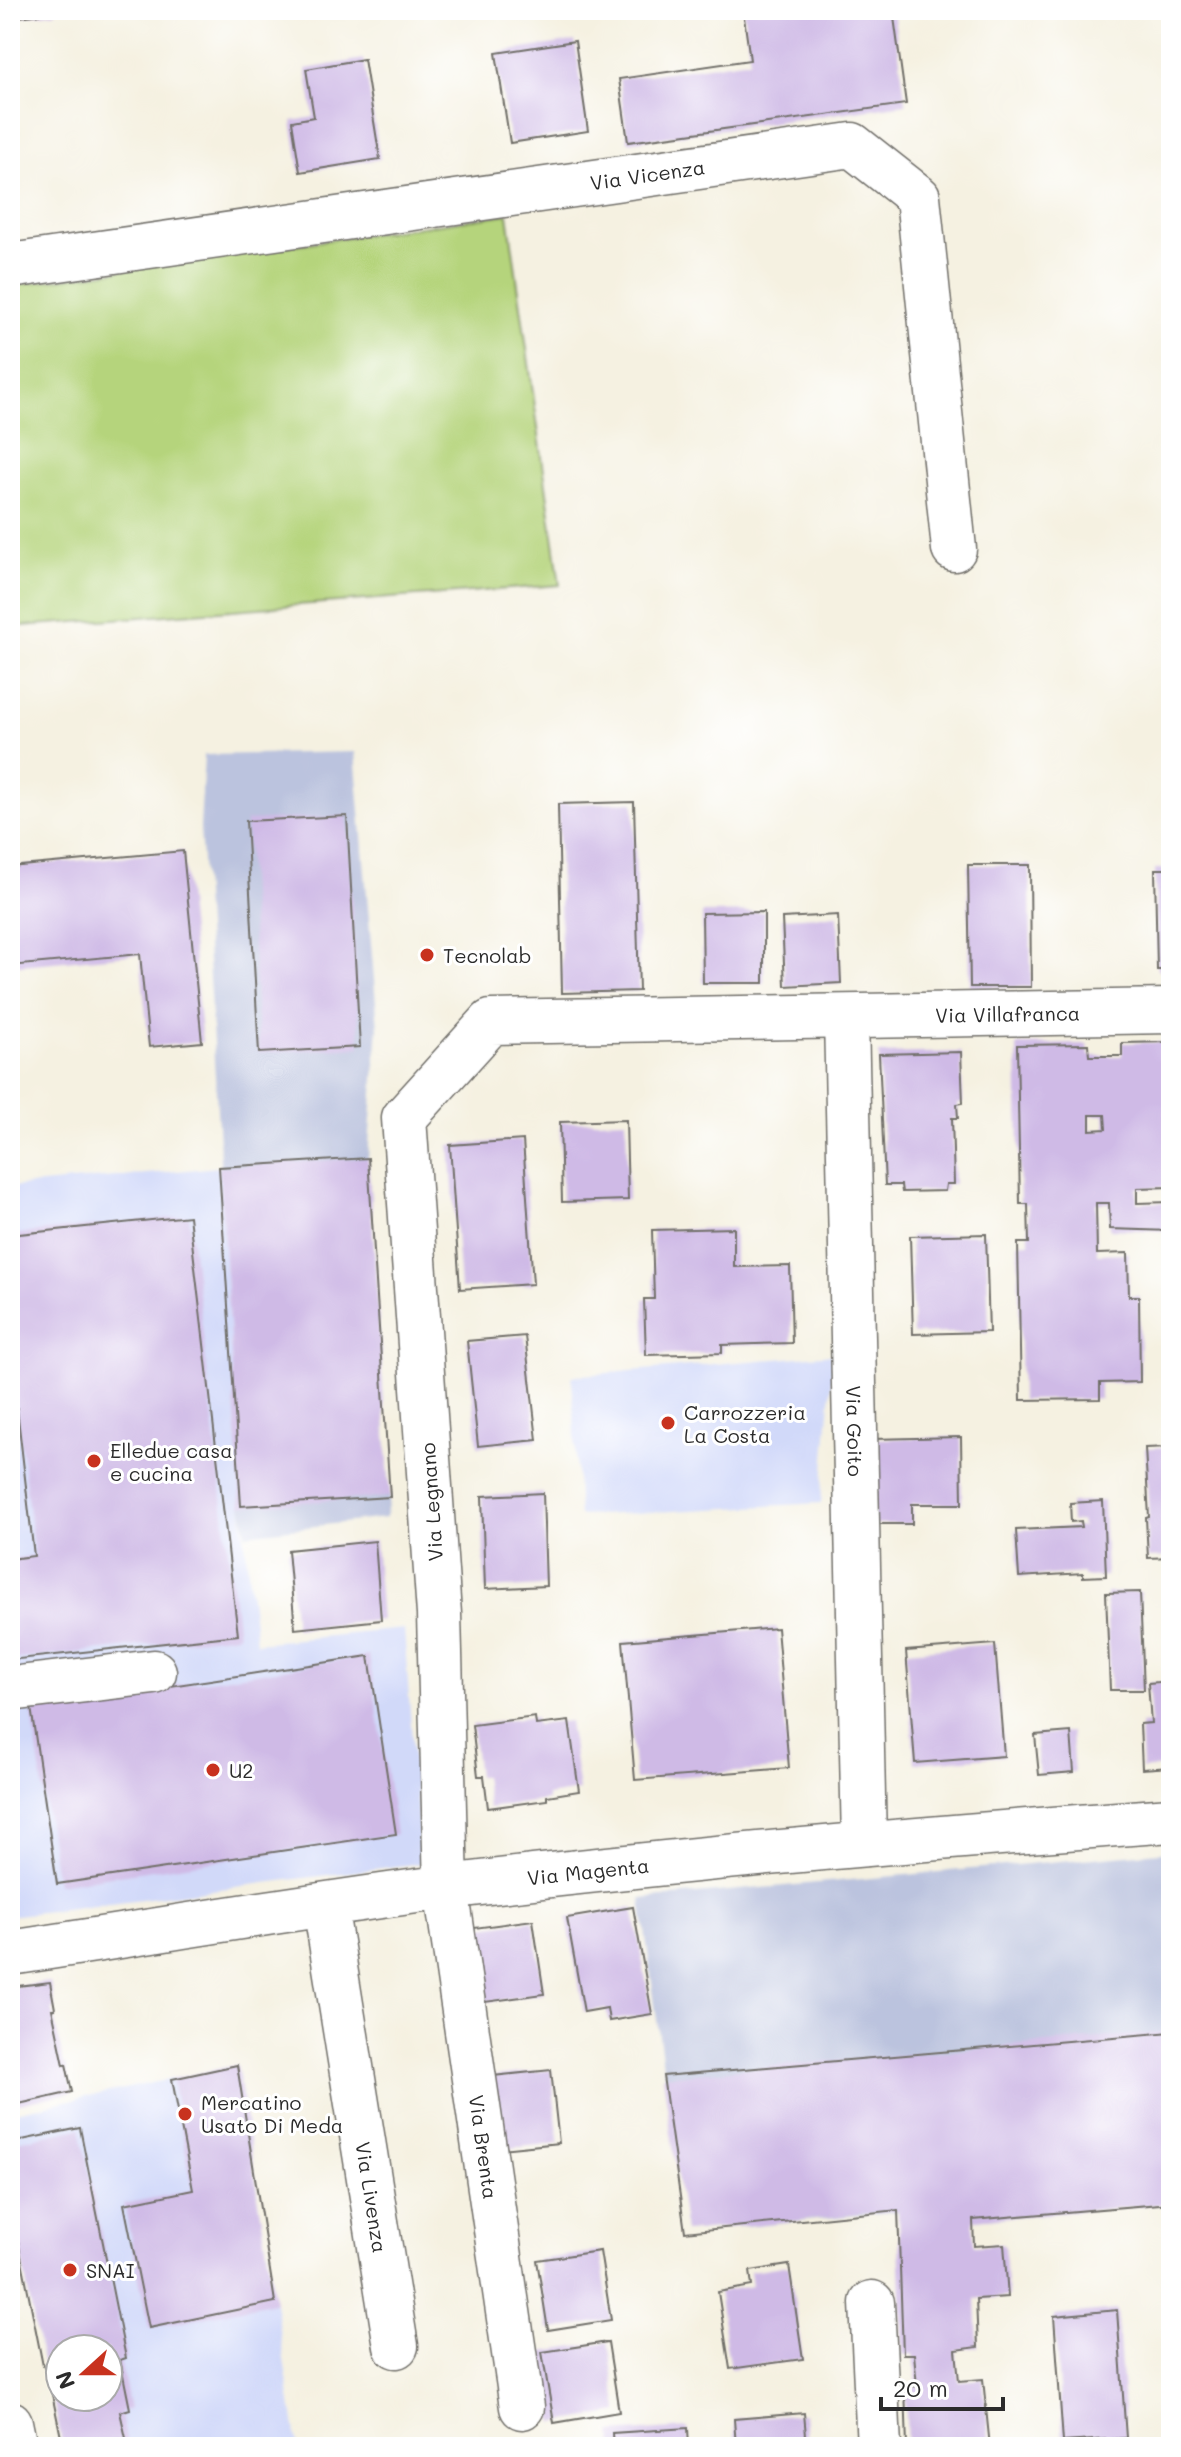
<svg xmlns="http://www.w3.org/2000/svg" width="1181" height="2457" font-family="Mali,sans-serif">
<rect width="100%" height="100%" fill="#fff"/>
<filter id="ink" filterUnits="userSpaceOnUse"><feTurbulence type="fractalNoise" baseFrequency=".0125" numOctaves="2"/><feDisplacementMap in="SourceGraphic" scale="16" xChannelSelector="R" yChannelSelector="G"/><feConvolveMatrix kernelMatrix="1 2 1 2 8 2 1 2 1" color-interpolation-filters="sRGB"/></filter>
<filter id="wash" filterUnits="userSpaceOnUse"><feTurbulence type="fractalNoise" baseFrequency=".006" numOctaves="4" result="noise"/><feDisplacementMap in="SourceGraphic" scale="32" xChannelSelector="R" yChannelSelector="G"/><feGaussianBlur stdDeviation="1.8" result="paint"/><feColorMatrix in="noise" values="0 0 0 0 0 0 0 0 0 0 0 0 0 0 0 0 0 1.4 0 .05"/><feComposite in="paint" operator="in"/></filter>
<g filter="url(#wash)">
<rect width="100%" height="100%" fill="#f5f1e1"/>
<g fill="#d1d9f9" fill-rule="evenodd">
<path d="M219 1167 241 1506 256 1643 404 1629 421 1863 10 1916V1187Z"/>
<path d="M834 1354 821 1503 579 1516 572 1376Z"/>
<path d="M237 2065 298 2447H63L48 2375 52 2373 43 2366 10 2201V2113ZM60 2349H108V2397H60Z"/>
</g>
<g fill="#bbc3de">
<path d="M355 752 378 1027 368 1158 390 1497 385 1518 246 1534 241 1506 200 828 204 755Z"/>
<path d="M1171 1851V2203L973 2220 971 2204 685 2232 641 1899Z"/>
</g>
<path fill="#b5d47b" stroke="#708053" stroke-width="2" d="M508 214 560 585 10 627V286Z"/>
<g id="blocks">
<g fill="#cfbae6" fill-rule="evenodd">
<path d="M10 10H56V12L10 18Z"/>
<path d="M743 10H893L906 104 628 142 619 79 750 60Z"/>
<path d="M575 41 588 131 510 143 496 53Z"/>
<path d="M364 59 380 159 300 172 292 121 314 117 306 69Z"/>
<path d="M634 802 639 991 562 993 558 804Z"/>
<path d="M347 816 360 1047 259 1053 246 821Z"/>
<path d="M183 851 202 1042 149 1047 140 954 10 966V867Z"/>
<path d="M968 865H1030L1031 987H970Z"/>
<path d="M1155 869H1171V970H1157Z"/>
<path d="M764 912V983H703L702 913Z"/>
<path d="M838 915 841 983 785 986 782 918Z"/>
<path d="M1171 1042V1187L1137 1188V1203L1171 1202V1231L1110 1229 1109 1203H1096L1097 1254 1128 1253 1129 1296H1139L1140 1382 1100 1383V1399L1021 1400 1018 1243H1029L1028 1204H1020L1017 1045 1088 1044 1089 1056H1122V1043ZM1090 1115H1105L1106 1129 1090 1130Z"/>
<path d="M961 1052 963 1103 957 1104 958 1118H952L954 1184H946L945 1191 902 1192 901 1185H885L879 1054Z"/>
<path d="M626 1120 628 1200 562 1202 560 1122Z"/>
<path d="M523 1140 533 1284 460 1289 450 1145Z"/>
<path d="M368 1158 390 1497 241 1506 219 1167Z"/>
<path d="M189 1216 238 1635 10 1660V1559L34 1556 10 1348V1235Z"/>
<path d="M734 1228V1267L790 1266 792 1343 722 1345V1353L646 1355 644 1299H654L652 1230Z"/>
<path d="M986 1234 989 1332 913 1334 910 1236Z"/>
<path d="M525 1336 537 1440 478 1446 467 1341Z"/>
<path d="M961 1437 962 1504H912V1524H872L871 1439Z"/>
<path d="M1171 1447V1557L1148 1558 1146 1518 1149 1517 1145 1448Z"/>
<path d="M543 1493 546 1586 485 1589 482 1496Z"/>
<path d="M1103 1501 1106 1576 1083 1577V1573L1019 1577 1016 1530 1082 1527 1081 1521 1071 1522 1070 1503Z"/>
<path d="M375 1541 381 1620 295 1629 288 1550Z"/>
<path d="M1140 1592 1144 1690H1110L1106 1593Z"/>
<path d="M777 1628 789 1768 635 1780 623 1641Z"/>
<path d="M995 1644 1004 1756 915 1763 906 1651Z"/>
<path d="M369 1656 396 1834 57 1884 31 1707Z"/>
<path d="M1171 1681V1767L1142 1769 1140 1724 1151 1723 1148 1683Z"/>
<path d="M535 1717 536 1725 569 1721 579 1791 547 1796V1800L488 1808 484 1776H478L472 1725Z"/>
<path d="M1071 1732 1074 1772 1039 1775 1035 1735Z"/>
<path d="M633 1907 652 2014 609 2021 607 2008 584 2012 567 1918Z"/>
<path d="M533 1920 544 1994 485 2002 474 1928Z"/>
<path d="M50 1982 55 2009H52L64 2065 66 2064 72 2092 10 2106V1987Z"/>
<path d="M1171 2032V2203L973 2220 974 2246 1004 2244 1008 2297 976 2299 978 2347 956 2350 959 2381 983 2379 990 2447H907L905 2387 917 2386 914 2354H903L898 2210 685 2232 663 2076Z"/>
<path d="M237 2065 275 2302 149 2328 124 2204 193 2190 172 2079Z"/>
<path d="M551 2070 559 2143 501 2149 493 2076Z"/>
<path d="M80 2128 126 2358 120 2360 130 2409 120 2412 128 2447H63L48 2375 52 2374 43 2366 10 2201 12 2142ZM60 2349H108V2397H60Z"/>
<path d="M600 2251 611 2320 548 2330 537 2260Z"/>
<path d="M789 2265 803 2359 730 2369 718 2292 752 2286 750 2271Z"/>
<path d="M1117 2310 1126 2438 1063 2442 1054 2316Z"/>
<path d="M608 2342 619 2412 554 2423 542 2352Z"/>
<path d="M804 2413 807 2447H736L734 2419Z"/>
<path d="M688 2428 689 2447H613L612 2433Z"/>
</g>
</g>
</g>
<g filter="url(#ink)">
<use href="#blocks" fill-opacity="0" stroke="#72706b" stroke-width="2"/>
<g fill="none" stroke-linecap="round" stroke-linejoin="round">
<g stroke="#72706b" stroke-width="47">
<g id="minor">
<path id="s1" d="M10 266 852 145 918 197 954 549"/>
<path id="s2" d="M846 1017 864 1843"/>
<path d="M10 1689 154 1672"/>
<path id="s3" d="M325 1905 396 2346"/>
<path id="s4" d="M10 1953C156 1931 301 1906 447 1887 688 1858 929 1838 1171 1820"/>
<path d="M872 2303 879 2447"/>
<path id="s5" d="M522 2407 446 1888 439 1614 404 1118 491 1022 1171 1011"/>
<path d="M10 2423 15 2447"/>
</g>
</g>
<use href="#minor" stroke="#fff" stroke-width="44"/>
</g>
</g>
<g fill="#c8321e" stroke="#fff" stroke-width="3">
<circle cx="427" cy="955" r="8"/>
<circle cx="668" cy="1423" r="8"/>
<circle cx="94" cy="1461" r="8"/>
<circle cx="213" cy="1770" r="8"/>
<circle cx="185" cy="2114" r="8"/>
<circle cx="70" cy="2270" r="8"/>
</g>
<g text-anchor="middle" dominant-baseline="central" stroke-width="6" stroke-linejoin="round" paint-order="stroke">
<g font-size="20" fill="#2b2b2b" stroke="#fff">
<text stroke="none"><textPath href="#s1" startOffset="644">Via Vicenza</textPath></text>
<text stroke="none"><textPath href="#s5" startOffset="1942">Via Villafranca</textPath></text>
<text stroke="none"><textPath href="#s2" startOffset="414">Via Goito</textPath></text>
<text transform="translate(431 1502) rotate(-94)">Via Legnano</text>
<text stroke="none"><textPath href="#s4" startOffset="584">Via Magenta</textPath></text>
<text transform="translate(484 2147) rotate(82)">Via Brenta</text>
<text stroke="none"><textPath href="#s3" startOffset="296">Via Livenza</textPath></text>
</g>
<g font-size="20" fill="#2b2b2b" stroke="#fff" text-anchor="start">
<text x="443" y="955">Tecnolab</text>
<text x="684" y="1412">Carrozzeria<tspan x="684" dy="23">La Costa</tspan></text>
<text x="110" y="1450">Elledue casa<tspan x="110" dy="23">e cucina</tspan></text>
<text x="229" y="1770">U2</text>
<text x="201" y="2102">Mercatino<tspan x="201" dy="23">Usato Di Meda</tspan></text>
<text x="86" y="2270">SNAI</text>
</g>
</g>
<rect width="1181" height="2457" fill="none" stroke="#fff" stroke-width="40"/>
<g transform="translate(84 2373) rotate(249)"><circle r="38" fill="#ffffff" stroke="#aaaaaa" stroke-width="2"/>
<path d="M0-6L14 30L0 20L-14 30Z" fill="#c8321e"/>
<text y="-12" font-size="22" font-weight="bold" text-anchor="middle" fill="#2b2b2b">N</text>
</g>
<path d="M881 2397v12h122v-12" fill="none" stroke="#2b2b2b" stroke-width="4"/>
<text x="893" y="2397" font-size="24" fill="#2b2b2b" stroke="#ffffff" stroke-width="6" paint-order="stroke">20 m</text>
</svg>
